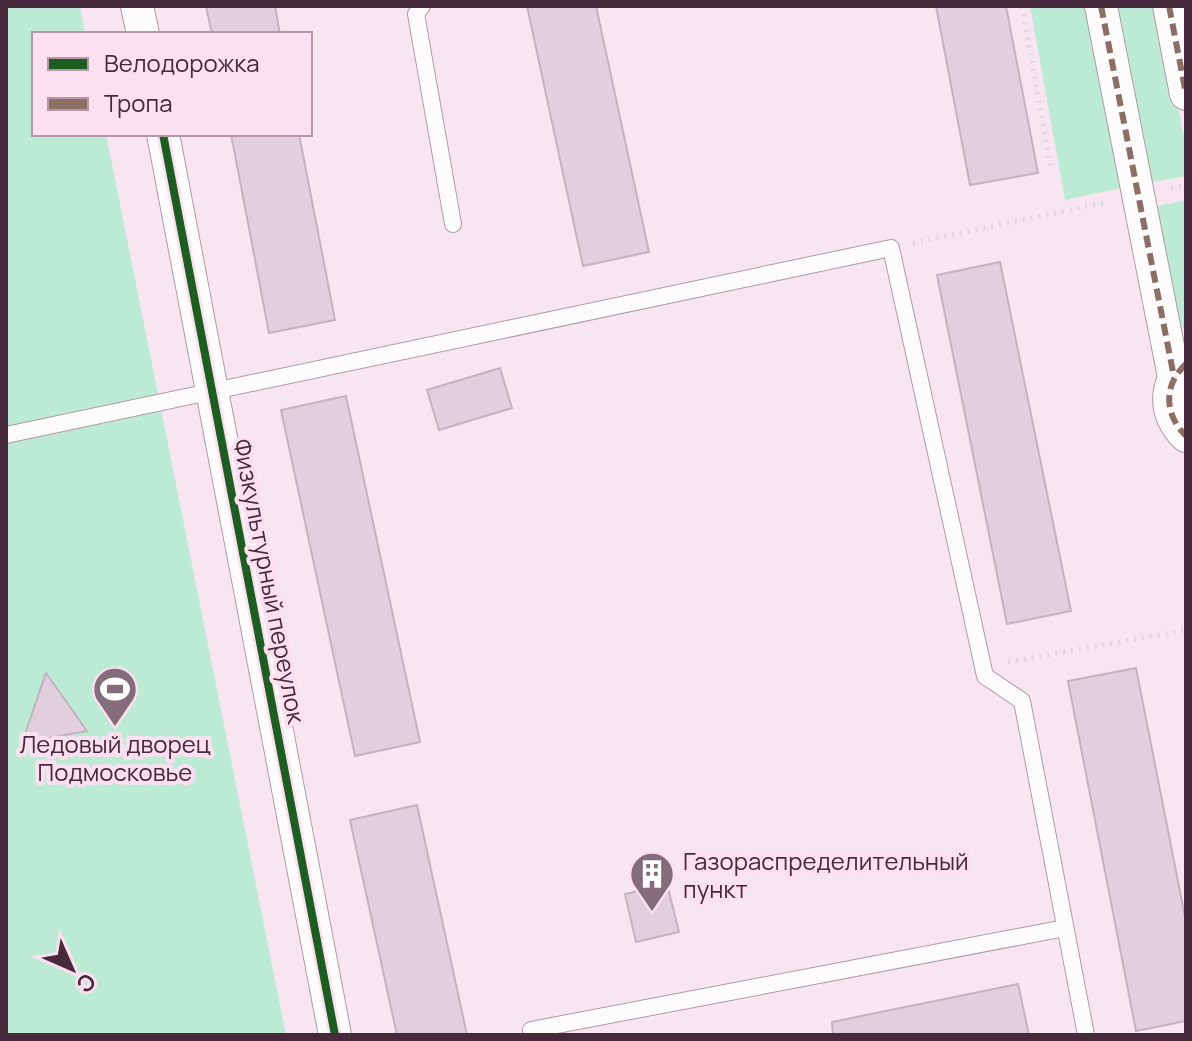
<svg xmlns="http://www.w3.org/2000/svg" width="1192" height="1041" font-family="Manrope,sans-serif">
<rect width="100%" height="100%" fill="#f7e6ef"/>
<g fill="#bbebd5">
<path d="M6 6H80L85 34H34V134H106L286 1035H6Z"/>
<path d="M1030 6H1089L1125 187 1065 200Z"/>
<path d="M1111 6H1158L1186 147V176L1147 183Z"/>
<path d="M1186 200V327L1178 332 1154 207Z"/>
</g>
<g fill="#e2cfde" stroke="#c3b2c0" stroke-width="2">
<path d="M206 6H275L280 34H212Z"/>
<path d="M527 6H596L649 252 583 266Z"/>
<path d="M936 6H1006L1038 173 970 185Z"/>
<path d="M231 134H299L335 320 269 333Z"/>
<path d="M1000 262 1071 611 1007 624 937 275Z"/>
<path d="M500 368 512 408 439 430 427 390Z"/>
<path d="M346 396 420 742 355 756 281 410Z"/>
<path d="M1136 668 1186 922V1021L1136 1031 1068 681Z"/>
<path d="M46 673 87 731 22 743Z"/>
<path d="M417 805 467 1035H397L350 820Z"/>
<path d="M667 884 679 932 636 942 625 894Z"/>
<path d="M1018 984 1029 1035H833L832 1022Z"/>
</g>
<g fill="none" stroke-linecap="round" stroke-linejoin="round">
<g stroke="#af9ba7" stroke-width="18">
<g id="lane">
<path d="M422 6 416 14 453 224"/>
<path d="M6 435 891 248 985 676 1022 701 1086 1035"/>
<path d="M531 1030 1065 928"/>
</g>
</g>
<g stroke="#af9ba7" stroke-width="34">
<g id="street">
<path d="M137 6 143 34"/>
<path d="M1101 6 1174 377"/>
<path d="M1169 6 1186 94"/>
<path d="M163 134 335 1035"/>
<path d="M1186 364C1163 385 1164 414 1186 436"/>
</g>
</g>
<g stroke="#dcd7da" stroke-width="5" stroke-dasharray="2 6" stroke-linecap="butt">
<path d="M1022 6 1051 169"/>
<path d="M1171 188 1186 185"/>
<path d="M913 243 1107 202"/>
<path d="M1008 662 1186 630"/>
</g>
<use href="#lane" stroke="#fefbfd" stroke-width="16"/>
<use href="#street" stroke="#fefbfd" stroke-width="32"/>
<g stroke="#8d6e63" stroke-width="6" stroke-dasharray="12 6" stroke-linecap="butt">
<path d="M1101 6 1174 377"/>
<path d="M1169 6 1186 94"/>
<path d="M1186 364C1163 385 1164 414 1186 436"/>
</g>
<g stroke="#fde0f0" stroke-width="13">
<path id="cycleway" d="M163 134 335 1035"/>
</g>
<use href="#cycleway" stroke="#1b5e20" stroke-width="8"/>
</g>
<defs>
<g id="stadium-pin" transform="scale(2.3)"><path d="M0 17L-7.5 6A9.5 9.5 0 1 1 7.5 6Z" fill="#846c7a" stroke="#fde0f0"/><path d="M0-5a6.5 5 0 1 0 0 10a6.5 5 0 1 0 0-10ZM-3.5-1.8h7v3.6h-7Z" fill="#fff"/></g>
<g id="building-pin" transform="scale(2.3)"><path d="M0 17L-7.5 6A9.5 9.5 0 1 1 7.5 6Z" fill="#846c7a" stroke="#fde0f0"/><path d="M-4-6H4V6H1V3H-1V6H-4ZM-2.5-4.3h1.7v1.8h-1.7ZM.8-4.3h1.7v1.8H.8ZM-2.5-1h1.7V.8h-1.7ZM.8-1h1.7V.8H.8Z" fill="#fff"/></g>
</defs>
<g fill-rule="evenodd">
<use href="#stadium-pin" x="115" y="689"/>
<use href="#building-pin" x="652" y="874"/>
</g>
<g text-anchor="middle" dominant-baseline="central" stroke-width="8" stroke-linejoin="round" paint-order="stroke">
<g font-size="24" fill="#462a3b" stroke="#fde0f0">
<text transform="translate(270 581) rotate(79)">Физкультурный переулок</text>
</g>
<g font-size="24" fill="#462a3b" stroke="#fde0f0">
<text x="115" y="743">Ледовый дворец<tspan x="115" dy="28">Подмосковье</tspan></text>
<text x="683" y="860" text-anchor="start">Газораспределительный<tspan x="683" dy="28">пункт</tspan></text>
</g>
</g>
<rect width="1192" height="1041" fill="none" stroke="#462a3b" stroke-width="16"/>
<rect x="32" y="32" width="280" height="104" fill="#fde0f0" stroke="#b497a8" stroke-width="2"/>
<rect x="48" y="58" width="40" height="12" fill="#1b5e20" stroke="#b497a8" stroke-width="2"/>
<text x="104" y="72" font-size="24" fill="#462a3b">Велодорожка</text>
<rect x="48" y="98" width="40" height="12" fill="#8d6e63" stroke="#b497a8" stroke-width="2"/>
<text x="104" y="112" font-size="24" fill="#462a3b">Тропа</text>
<g transform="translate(72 969) rotate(135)" stroke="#fde0f0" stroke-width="6" paint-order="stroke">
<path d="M0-6L14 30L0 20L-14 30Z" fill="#462a3b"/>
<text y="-12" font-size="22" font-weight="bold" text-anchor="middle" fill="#462a3b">С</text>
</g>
</svg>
